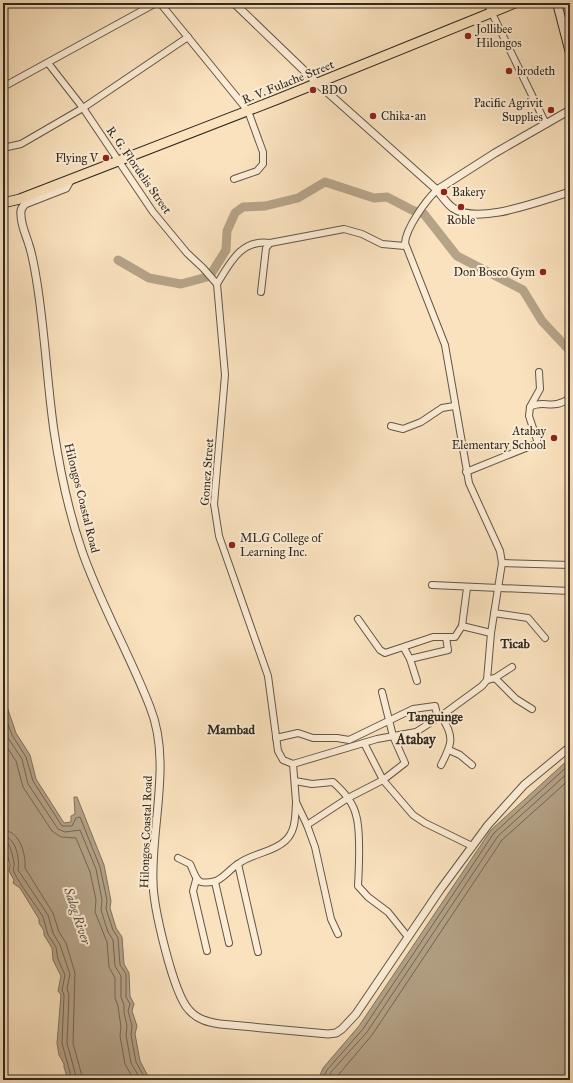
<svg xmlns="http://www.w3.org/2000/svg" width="573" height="1083" font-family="'IM FELL Great Primer',serif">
<rect width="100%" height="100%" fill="#fae2be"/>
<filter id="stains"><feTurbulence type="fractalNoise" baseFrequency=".005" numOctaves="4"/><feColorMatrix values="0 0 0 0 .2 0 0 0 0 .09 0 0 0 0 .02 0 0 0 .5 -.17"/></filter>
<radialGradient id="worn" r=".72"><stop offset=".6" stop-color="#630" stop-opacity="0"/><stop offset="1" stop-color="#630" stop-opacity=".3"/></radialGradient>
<g fill="#b5a388" stroke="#7f725e">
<path d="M3 695 16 733 30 755 36 779 64 823 71 822V816L75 814 74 797H77L104 865 111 901 110 908 116 928 122 937 124 964 129 973 130 996 134 1004 132 1011 137 1026 135 1034 140 1061 150 1080H68L64 1067V1064L59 1055 57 1043 61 995 58 991 61 976 53 960 52 948 44 935V931L39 923V919L20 888 13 883 14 880 9 871 10 864 3 843Z"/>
<path d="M570 758V1080H318L323 1068 359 1026 491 830Z"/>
</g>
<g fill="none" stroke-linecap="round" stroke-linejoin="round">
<g stroke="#726653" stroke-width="1">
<path d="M3 711 12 735 26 757 33 781 62 826H72L76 818 80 817 100 867 107 900 106 909 113 930 118 938 120 965 126 974V997L130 1004 128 1011 132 1026 131 1035 136 1062 146 1080"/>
<path d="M3 725 8 738 22 759 28 784 58 829 65 832 80 830 96 869 102 900 101 910 108 932 113 940 115 966 121 976V997L124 1005V1012L127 1026 126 1035 131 1063 141 1080"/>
<path d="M3 741 16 761 23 787 52 831 61 837 76 838 90 872 96 900 95 912 107 942 109 967 115 978V998L118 1006 121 1027 120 1036 125 1064 134 1080"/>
<path d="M3 830C20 831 26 854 25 868L53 913 59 932 66 943 75 973 73 1043 83 1080"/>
<path d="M3 836C16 837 20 859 18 870L48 915 53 933 60 945 70 974 67 989 69 995 67 1043 77 1080"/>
<path d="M3 841 7 842C11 847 13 857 14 863 15 866 12 868 14 872 21 887 34 902 43 917L48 935 56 947 58 959 65 975 62 990 64 995 62 1043 72 1080"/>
<path d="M322 1080 327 1070 363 1029 494 833 570 764"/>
<path d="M328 1080 331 1072 367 1032 498 836 570 771"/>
<path d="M334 1080 372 1035 502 840 570 779"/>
</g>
<g stroke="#b5a388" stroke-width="9">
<path d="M118 260 149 278 181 284 207 277"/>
<path d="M211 274 226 250 227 231 235 213 243 207 265 206 298 198 325 182 374 198 387 197 412 210 424 214 457 256 523 290 542 321 570 351"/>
</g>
<g stroke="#625646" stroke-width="8">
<g id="minor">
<path d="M160 3 248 111 263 152V164L257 171 234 179"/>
<path d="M487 3 546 124"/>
<path d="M48 63 83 108 153 212 187 253 203 268 217 284"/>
<path d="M3 87 156 3"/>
<path d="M3 148 21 144 83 108 188 37"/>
<path d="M217 284 225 375 214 504 219 536 268 676 278 751 283 760 293 764"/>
<path d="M217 284C230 263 241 239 270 243"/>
<path d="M261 292 266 248 270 243 344 229 362 234 382 244 405 246"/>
<path d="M530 407 540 389 539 372"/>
<path d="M391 426 403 429 421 422 442 408 454 406"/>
<path d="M466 472 538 443 529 416 530 407C544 399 552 411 570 398"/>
<path d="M502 563 570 565"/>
<path d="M432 585 570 591"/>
<path d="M494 613 528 618 545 638"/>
<path d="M358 619 380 650 385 653 433 637H455L462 626 467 588"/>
<path d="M462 626 491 633"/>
<path d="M404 648 410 659 448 650 446 637"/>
<path d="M410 659 417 681"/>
<path d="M495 678 512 667"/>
<path d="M487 680 495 678 516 699 532 709"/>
<path d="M382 692 393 736 405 763 383 780 413 815 425 823 472 846"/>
<path d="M441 716C455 737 452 744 441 765"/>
<path d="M276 738 298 733 313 738H337L349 740 413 709 435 706 438 718"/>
<path d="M449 750 460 755 472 765"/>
<path d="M293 764 377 739 416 732 441 716 482 686 487 680 491 633 502 563 500 551 469 483 445 345 405 243C406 228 426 200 437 190"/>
<path d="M293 764 296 802 307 825 315 847 331 919 338 934"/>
<path d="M295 781 312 784 333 782C342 790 353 802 356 815 361 831 359 868 358 886L368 897 388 912 408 937"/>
<path d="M307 825 348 798 383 780 364 743"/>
<path d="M178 858 190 864C193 869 195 880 201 882 204 883 212 882 216 881 225 877 230 869 238 864 252 853 272 853 285 841 296 831 295 817 296 803"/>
<path d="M238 864 258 952"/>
<path d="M196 880 193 891 207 951"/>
<path d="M215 882 229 943"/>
</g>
</g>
<g stroke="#625646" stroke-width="9">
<g id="tertiary">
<path d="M234 3 317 83 437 190C442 196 447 204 453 208 478 226 542 200 570 192"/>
<path d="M71 179 66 188 25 204C22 207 20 210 21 215 21 225 26 235 29 245 33 257 35 271 37 283 45 333 47 382 54 431 60 471 69 513 82 551 100 603 130 655 150 707 172 761 151 825 153 881 153 906 173 993 189 1010 198 1020 208 1022 220 1024L328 1034 336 1033 342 1029 356 1014 440 890 488 825 524 785 570 747"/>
<path d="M437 190 495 153 570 110"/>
</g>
</g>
<g stroke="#2f281e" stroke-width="10">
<path id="secondary" d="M557 3 570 53"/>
</g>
<g stroke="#2f281e" stroke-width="11">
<path id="primary" d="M3 203 20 199 278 99 515 3"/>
</g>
<use href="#minor" stroke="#fcecd5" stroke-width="6"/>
<use href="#tertiary" stroke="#fcecd5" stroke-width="7"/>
<use href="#secondary" stroke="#fcecd5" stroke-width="8"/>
<use href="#primary" stroke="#fae2be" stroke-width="9"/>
</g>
<g fill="#8f2418" stroke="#fcecd5" stroke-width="1.5">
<circle cx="468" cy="36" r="4"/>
<circle cx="509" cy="71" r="4"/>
<circle cx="313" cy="90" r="4"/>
<circle cx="551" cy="110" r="4"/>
<circle cx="373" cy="116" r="4"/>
<circle cx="106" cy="158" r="4"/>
<circle cx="444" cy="192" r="4"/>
<circle cx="461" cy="207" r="4"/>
<circle cx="543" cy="272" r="4"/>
<circle cx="554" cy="438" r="4"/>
<circle cx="232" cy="545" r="4"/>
</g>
<g text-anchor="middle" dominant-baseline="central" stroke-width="4" stroke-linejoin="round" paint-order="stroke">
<g font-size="12" fill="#2f281e" stroke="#fcecd5" text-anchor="start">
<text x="476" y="29">Jollibee<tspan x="476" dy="14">Hilongos</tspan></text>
<text x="517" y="71">brodeth</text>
<text x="321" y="90">BDO</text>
<text x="543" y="103" text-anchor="end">Pacific Agrivit<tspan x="543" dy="14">Supplies</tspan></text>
<text x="381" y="116">Chika-an</text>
<text x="98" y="158" text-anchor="end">Flying V</text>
<text x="452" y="192">Bakery</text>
<text x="461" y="220" text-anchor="middle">Roble</text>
<text x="535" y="272" text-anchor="end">Don Bosco Gym</text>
<text x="546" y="431" text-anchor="end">Atabay<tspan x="546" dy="14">Elementary School</tspan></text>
<text x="240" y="538">MLG College of<tspan x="240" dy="14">Learning Inc.</tspan></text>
</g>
<g font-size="12" fill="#2f281e" stroke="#fcecd5">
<text transform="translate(288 82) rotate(-22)">R. V. Fulache Street</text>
<text transform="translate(139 170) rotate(55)">R. G. Flordelis Street</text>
<text transform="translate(207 472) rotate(-86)">Gomez Street</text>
<text transform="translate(82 498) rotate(76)">Hilongos Coastal Road</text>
<text transform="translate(146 832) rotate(-88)">Hilongos Coastal Road</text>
</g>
<g font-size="13" font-weight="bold" fill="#2f281e" stroke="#fcecd5">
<text x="515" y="644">Ticab</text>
<text x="435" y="717">Tanguinge</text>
<text x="231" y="730">Mambad</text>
</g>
<g font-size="13" font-style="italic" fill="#574d3e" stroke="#fcecd5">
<text transform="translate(77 916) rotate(72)">Salog River</text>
</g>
<g font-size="14" font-weight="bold" fill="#2f281e" stroke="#fcecd5">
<text x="416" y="739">Atabay</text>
</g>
</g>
<rect width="573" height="1083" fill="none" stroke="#fae2be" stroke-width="16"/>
<rect x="4" y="4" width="565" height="1075" fill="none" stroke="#2f281e" stroke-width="2"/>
<rect x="8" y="8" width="557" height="1067" fill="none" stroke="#2f281e"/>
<rect width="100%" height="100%" filter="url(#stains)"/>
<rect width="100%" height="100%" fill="url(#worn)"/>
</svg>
